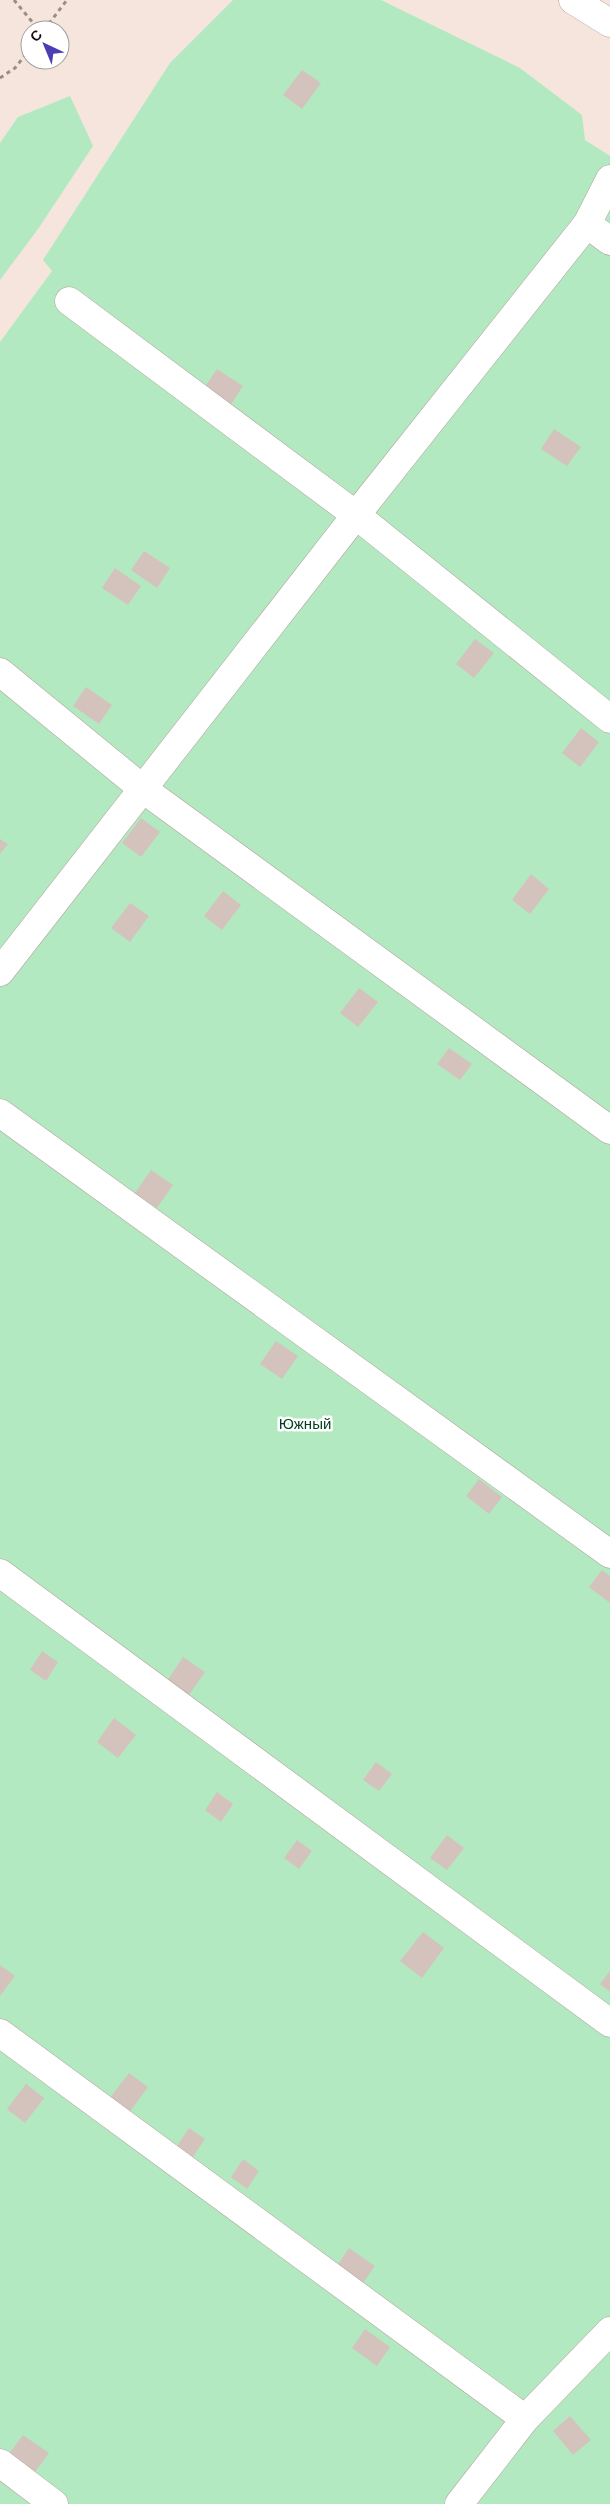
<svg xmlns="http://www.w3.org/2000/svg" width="610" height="2504" font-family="Helvetica,sans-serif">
<rect width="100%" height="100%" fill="#f6e5dd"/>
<g fill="#b3e9c1">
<path d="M233 0H381L520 68 582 115 585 140 610 156V2504H0V342L52 271 43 260 170 63Z"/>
<path d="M70 96 93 146 38 229 0 280V143L18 117Z"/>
</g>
<g fill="#d4c3bd">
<path d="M302 70 321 83 302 109 283 95Z"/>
<path d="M217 369 243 386 230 406 204 388Z"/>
<path d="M554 429 581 447 567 466 541 449Z"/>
<path d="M144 551 170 568 157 588 131 570Z"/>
<path d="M115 568 141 586 128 605 102 588Z"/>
<path d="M475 639 494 653 474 678 456 664Z"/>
<path d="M86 687 112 705 99 724 73 706Z"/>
<path d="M581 728 599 742 580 767 562 753Z"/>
<path d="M141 818 160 832 141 857 122 843Z"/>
<path d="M0 839 8 844 0 854Z"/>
<path d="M531 874 549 889 530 914 512 900Z"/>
<path d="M223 891 241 905 222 930 204 916Z"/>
<path d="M130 903 149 916 130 942 111 928Z"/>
<path d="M359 988 378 1002 358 1027 340 1013Z"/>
<path d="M449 1048 472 1064 460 1080 437 1064Z"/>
<path d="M151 1170 173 1185 157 1208 135 1193Z"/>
<path d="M276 1341 298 1356 282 1379 260 1364Z"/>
<path d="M479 1479 502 1497 489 1514 466 1496Z"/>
<path d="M602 1570 610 1576V1603L589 1587Z"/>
<path d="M42 1651 58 1662 46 1681 30 1670Z"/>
<path d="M183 1657 205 1672 189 1695 167 1681Z"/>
<path d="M114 1718 136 1735 118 1758 97 1742Z"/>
<path d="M376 1762 392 1774 379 1791 363 1780Z"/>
<path d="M217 1792 233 1804 221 1822 205 1810Z"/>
<path d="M447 1835 464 1848 447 1870 430 1858Z"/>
<path d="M297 1840 312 1851 299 1869 284 1858Z"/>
<path d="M423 1932 444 1948 422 1978 400 1961Z"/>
<path d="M0 1965 15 1976 0 1996Z"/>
<path d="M610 1971V1992L600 1984Z"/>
<path d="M129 2073 148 2087 129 2113 110 2098Z"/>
<path d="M26 2084 44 2098 25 2123 7 2109Z"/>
<path d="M189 2128 205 2139 193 2157 177 2146Z"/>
<path d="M243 2159 259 2171 247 2189 231 2177Z"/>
<path d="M349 2248 375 2266 361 2286 336 2267Z"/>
<path d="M365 2329 390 2347 377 2366 352 2348Z"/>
<path d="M570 2416 591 2440 573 2455 553 2431Z"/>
<path d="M23 2435 49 2453 35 2472 9 2454Z"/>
</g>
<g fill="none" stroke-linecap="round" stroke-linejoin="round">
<g stroke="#b2a29b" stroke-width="29">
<g id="minor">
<path d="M587 224 610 241"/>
<path d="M69 301 356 515 610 719"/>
<path d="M0 672 143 789 610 1130"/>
<path d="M0 972 356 515 587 224 610 179"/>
<path d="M0 1113 610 1554"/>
<path d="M0 1573 610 2023"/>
<path d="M0 2033 525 2419"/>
<path d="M0 2463 54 2504"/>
<path d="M459 2504 525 2419 610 2331"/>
</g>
</g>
<g stroke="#b2a29b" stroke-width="29">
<path id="tertiary" d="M573 0 610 23"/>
</g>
<g stroke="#998d87" stroke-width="3" stroke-dasharray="4 4" stroke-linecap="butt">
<path d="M14 0 39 30"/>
<path d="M44 30 67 0"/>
<path d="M0 78 15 68 30 49"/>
</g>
<use href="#minor" stroke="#fff" stroke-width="28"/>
<use href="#tertiary" stroke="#fff" stroke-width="28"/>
</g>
<g text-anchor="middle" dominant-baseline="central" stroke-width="5" stroke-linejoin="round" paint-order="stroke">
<g font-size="15" fill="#03401e" stroke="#fff">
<text x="305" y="1423">Южный</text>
</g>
</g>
<g transform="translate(45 45) rotate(316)"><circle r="24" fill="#ffffff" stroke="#a19f9e"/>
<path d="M0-4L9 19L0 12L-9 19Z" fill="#4b3eb5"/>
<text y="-8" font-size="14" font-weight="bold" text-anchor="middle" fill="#140e0c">С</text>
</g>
</svg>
